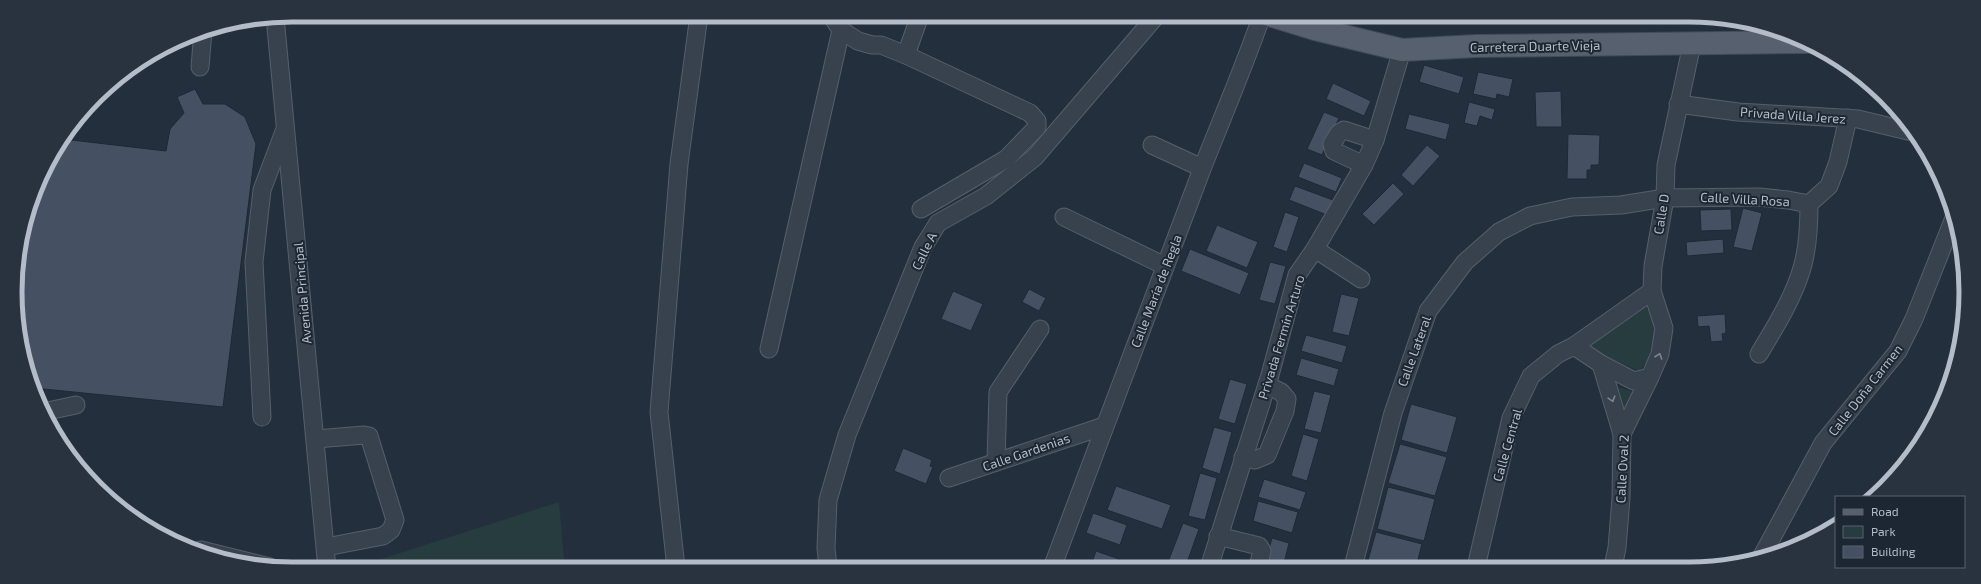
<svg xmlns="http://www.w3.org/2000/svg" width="1981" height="584" font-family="'Exo 2',sans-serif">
<rect width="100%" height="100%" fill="#242f3e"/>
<g fill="#263c3f">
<path d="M1645 304 1658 333 1653 354 1639 371 1611 359 1589 347Z"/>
<path d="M1613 386 1634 392 1622 424Z"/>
<path d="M559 502 565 569H350Z"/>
</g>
<g fill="#455162" stroke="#1f2835">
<path d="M1424 65 1464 77 1459 94 1419 82Z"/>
<path d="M1478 72 1513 79 1509 97 1497 94 1496 99 1473 94Z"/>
<path d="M1333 83 1371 101 1364 116 1326 99Z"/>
<path d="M195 89 203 104H225L245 117 256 144 223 407 34 388 25 364 16 274 25 220 44 169 63 139 166 151 170 129 184 113 177 97Z"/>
<path d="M1561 91 1562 127H1536L1535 92Z"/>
<path d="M1469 102 1495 109 1492 120 1480 116 1477 126 1464 123Z"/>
<path d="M1324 112 1339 118 1322 155 1307 149Z"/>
<path d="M1409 114 1450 124 1446 140 1405 129Z"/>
<path d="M1568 134 1600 135 1599 165H1591V170H1587V179H1567Z"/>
<path d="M1427 145 1440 156 1413 186 1401 175Z"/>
<path d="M1304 163 1342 178 1336 192 1298 177Z"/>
<path d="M1393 183 1404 194 1374 225 1362 214Z"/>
<path d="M1295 186 1333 200 1327 215 1289 200Z"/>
<path d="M1743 208 1762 213 1752 251 1733 247Z"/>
<path d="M1731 209 1732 230 1701 231 1700 210Z"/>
<path d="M1285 212 1299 217 1287 252 1273 247Z"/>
<path d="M1217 225 1258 242 1247 268 1206 251Z"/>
<path d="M1723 239 1724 253 1687 256 1686 242Z"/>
<path d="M1190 249 1249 273 1240 295 1181 271Z"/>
<path d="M1270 262 1286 266 1275 304 1259 300Z"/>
<path d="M1029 289 1046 298 1039 311 1022 302Z"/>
<path d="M953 291 983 304 971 331 941 319Z"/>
<path d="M1341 294 1359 298 1349 336 1332 332Z"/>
<path d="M1725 314 1726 333 1722 334 1723 341 1711 342 1709 326 1698 327 1697 316Z"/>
<path d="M1306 335 1347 346 1342 363 1301 351Z"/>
<path d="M1301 358 1339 369 1334 386 1296 375Z"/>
<path d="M1230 379 1247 384 1235 424 1218 419Z"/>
<path d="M1314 391 1331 395 1321 433 1304 429Z"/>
<path d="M1411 404 1457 417 1447 453 1401 440Z"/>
<path d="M1214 427 1232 432 1220 474 1202 468Z"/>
<path d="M1303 434 1319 439 1307 481 1291 476Z"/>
<path d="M1400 444 1447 457 1435 496 1388 483Z"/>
<path d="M903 448 932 460 930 466 933 467 926 484 894 471Z"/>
<path d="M1200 473 1217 478 1205 520 1188 516Z"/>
<path d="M1264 479 1306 492 1300 510 1258 497Z"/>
<path d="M1116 486 1171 505 1162 529 1107 510Z"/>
<path d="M1388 487 1435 499 1424 541 1377 529Z"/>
<path d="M1258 501 1298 512 1292 533 1253 521Z"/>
<path d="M1093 513 1127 525 1120 545 1086 533Z"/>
<path d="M1183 523 1199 529 1185 568 1168 562Z"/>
<path d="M1376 532 1422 544 1416 567H1366Z"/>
<path d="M1272 538 1289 543 1283 567H1264Z"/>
<path d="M1096 551 1119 559 1116 568H1090Z"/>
</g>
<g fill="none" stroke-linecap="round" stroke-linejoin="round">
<g stroke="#565f6c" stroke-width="19">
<g id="minor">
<path d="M831 15 841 30 858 41 872 45H881L906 55 920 15"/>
<path d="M275 17 327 569"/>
<path d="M906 55 1030 113 1037 121V127L1006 159 921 209"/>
<path d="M200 67 203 31"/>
<path d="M1678 104 1738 112 1858 119 1908 131"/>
<path d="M1152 145 1202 168"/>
<path d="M1364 165 1334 151 1332 144 1339 133 1344 130 1375 140"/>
<path d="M1809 204 1829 186 1838 162 1848 118"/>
<path d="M1064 217 1165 266"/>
<path d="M1315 249 1361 279"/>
<path d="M1574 346 1601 364 1634 381 1650 377 1660 354 1664 328 1652 291"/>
<path d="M769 349 841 30"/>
<path d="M1601 364 1622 434"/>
<path d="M43 412 76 405"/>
<path d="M262 417 254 262 262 190 285 129"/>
<path d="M316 439 364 435 369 436 395 520 391 530 383 536 326 547"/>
<path d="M1243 457 1255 460 1267 455 1285 411 1287 399 1281 392 1267 385"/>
<path d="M996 462 998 392 1040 329"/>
<path d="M949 478 1104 426"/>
<path d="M1218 536 1259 546 1262 551 1258 567"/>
<path d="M201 550 270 567"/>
<path d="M1762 556 1823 443 1898 351 1914 319 1954 218"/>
<path d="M1353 567 1393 413 1428 311 1465 262 1499 232 1530 216 1572 207 1621 205 1665 198 1759 197 1788 200 1809 204C1809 226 1808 248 1802 268 1793 299 1775 327 1759 354"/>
<path d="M1476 567 1511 418 1531 376 1558 354 1574 346 1652 291 1653 266 1665 198 1666 165 1692 44"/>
<path d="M1613 567 1617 548 1621 498 1622 434 1650 377"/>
<path d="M676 568 659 412 679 164 699 15"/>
<path d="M828 568 826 548 828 500 847 435 923 247 938 223 986 196 1035 157 1157 15"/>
<path d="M1052 568C1102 435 1151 302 1202 169 1222 118 1244 67 1262 15"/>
<path d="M1209 568 1270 375 1297 275 1315 249 1364 165 1375 140 1402 50"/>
</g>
</g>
<g stroke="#414a57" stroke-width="24">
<path id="major" d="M1269 15 1315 29 1402 50 1476 46 1806 42"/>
</g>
<use href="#minor" stroke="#38414e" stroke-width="17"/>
<use href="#major" stroke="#56606e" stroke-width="22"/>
</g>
<defs><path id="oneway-chevron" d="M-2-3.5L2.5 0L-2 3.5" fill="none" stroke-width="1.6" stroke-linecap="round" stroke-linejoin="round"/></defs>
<g stroke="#7c8592">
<use href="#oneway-chevron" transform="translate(1659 356) rotate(-71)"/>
<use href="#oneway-chevron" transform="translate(1612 399) rotate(73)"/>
</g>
<g text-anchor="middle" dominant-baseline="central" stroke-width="4" stroke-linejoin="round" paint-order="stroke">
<g font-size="13" fill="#b4bcc9" stroke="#1d2633">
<text transform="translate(1535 46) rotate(-1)">Carretera Duarte Vieja</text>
<text transform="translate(1793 115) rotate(4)">Privada Villa Jerez</text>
<text transform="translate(1745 199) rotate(3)">Calle Villa Rosa</text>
<text transform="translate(1661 214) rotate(-81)">Calle D</text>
<text transform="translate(924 251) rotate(-64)">Calle A</text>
<text transform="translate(1156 291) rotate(-69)">Calle María de Regla</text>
<text transform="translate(302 293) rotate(-95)">Avenida Principal</text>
<text transform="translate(1281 337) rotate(-73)">Privada Fermín Arturo</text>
<text transform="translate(1414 351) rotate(-70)">Calle Lateral</text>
<text transform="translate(1865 390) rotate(-52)">Calle Doña Carmen</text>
<text transform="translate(1507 445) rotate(-74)">Calle Central</text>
<text transform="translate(1026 452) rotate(-19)">Calle Gardenias</text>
<text transform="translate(1622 469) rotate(-87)">Calle Oval 2</text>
</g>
</g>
<path d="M0 0H1981V584H0ZM292 22H1689A270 270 0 0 1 1959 292V292A270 270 0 0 1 1689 562H292A270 270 0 0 1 22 292V292A270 270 0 0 1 292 22Z" fill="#29323f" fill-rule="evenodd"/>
<path fill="none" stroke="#b4bcc9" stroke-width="5" d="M292 22H1689A270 270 0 0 1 1959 292V292A270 270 0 0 1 1689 562H292A270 270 0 0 1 22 292V292A270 270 0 0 1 292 22Z"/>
<rect x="1835" y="496" width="130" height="72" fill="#1d2633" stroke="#59626f"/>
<rect x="1843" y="509" width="20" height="6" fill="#56606e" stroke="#59626f"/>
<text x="1871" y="516" font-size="12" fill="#b4bcc9">Road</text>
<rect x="1843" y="526" width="20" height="12" fill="#263c3f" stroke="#59626f"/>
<text x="1871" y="536" font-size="12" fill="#b4bcc9">Park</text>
<rect x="1843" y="546" width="20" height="12" fill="#455162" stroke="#59626f"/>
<text x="1871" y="556" font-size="12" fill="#b4bcc9">Building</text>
</svg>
